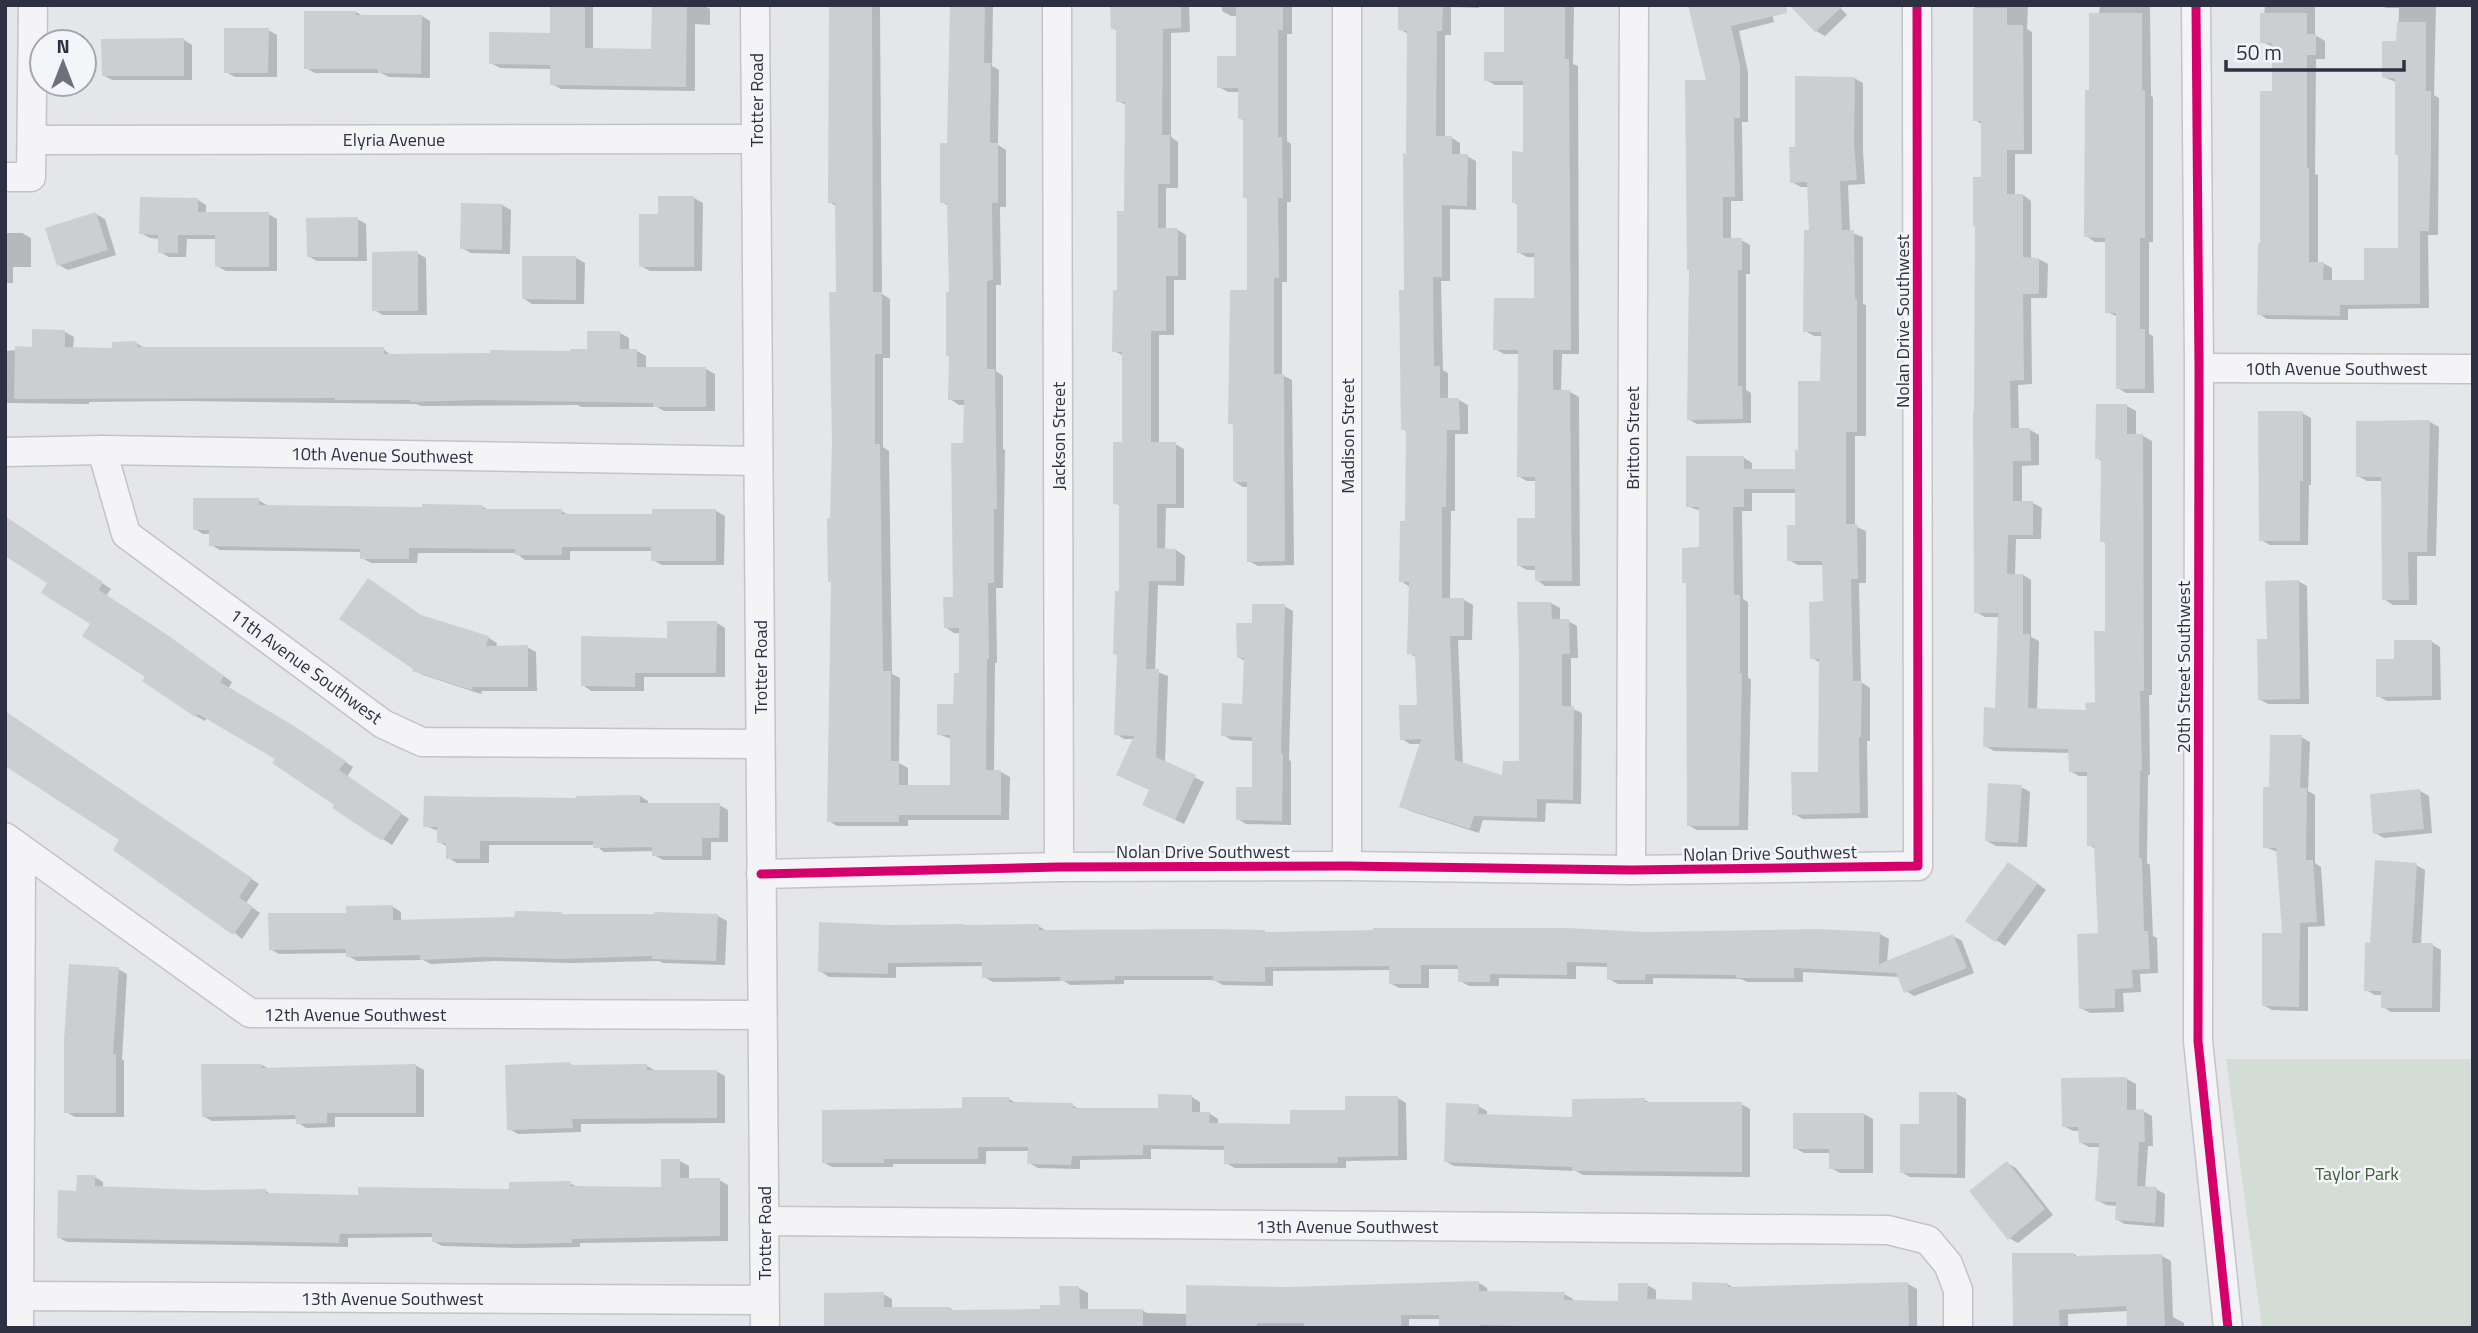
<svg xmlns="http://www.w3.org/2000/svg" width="2478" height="1333" font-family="'Titillium Web',sans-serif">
<rect width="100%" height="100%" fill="#e5e6ea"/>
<path fill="#d4dcd6" d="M2226 1059H2473V1328H2262Z"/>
<g fill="#0003">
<path d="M552 5H593V50L653 51V5H703L710 9V25L695 24V91L561 89 552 84V69L500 68 491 63 552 35Z"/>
<path d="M831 5H880L882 294 890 299V358H883V447L889 451 892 674 900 678 899 763 908 768V787H951V739L938 734 955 706 961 674 960 633H954L945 627 954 598 965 445V405H959L950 399 949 206 942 202 949 145 951 5H993L992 66 999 70 998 145 1006 150V207H1000L1001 285H996V371L1003 376V449L1005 450 1003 588H996L997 663H995L994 772H1001L1010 777 1009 820H908V826H837L829 821 832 520 838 294 836 206 829 202Z"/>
<path d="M1112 5H1189L1190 32 1171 33V137L1178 142V188H1166V230H1178L1186 235V280H1174V335H1159V444H1175L1184 449V508H1166L1165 550H1176L1185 556 1184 586 1158 585 1155 671 1168 676 1165 763 1204 782 1184 824 1153 809 1151 790 1134 739H1124L1116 734 1121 506 1115 503 1124 444V356L1114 351 1126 213V105L1118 101V31L1112 28Z"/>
<path d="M1222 5H1292V34H1287V141L1291 144V202H1287V282H1282V375L1292 380 1294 565 1258 566 1249 561V487H1243L1234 481 1235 426 1230 423 1248 292V199L1245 197V121L1239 118V92H1228L1219 87 1238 58V16H1231L1222 11Z"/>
<path d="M1410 5H1479V8L1451 7V35H1445V138H1452L1460 143V156H1467L1476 161V210L1450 209V281H1441L1443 370 1448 373V400H1459L1468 405V434H1455V511H1451L1450 600H1464L1473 605 1472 640H1458L1463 765 1504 777 1520 763 1551 603 1560 608V621H1568L1577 626 1578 658H1571V708L1582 713 1581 804 1546 803 1545 822 1483 820 1479 833 1410 811 1401 806 1421 744H1410L1402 739 1419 707 1417 658 1409 653 1410 587 1401 581 1407 523V432L1403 429 1408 34 1400 29Z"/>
<path d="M1526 5H1574L1573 64 1578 66 1579 354H1562L1561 392H1570L1579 397 1580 586H1545L1537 580V570H1527L1518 565 1537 520V481H1527L1518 476 1519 354H1504L1495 349 1536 300V257H1527L1518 252V205L1513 202 1525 153 1524 85H1495L1486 80 1506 53Z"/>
<path d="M1690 5H1770L1774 22 1739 31 1748 72V122H1742L1743 201H1731V240H1741L1750 245V274H1746V390L1751 393V423L1697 424 1688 419V372H1691L1708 81Z"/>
<path d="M1792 5H1838L1847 15 1825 36 1816 31Z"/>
<path d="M1975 5H2028L2027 29 2032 32V154H2015V195H2023L2031 201V259H2039L2048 264 2047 298H2031L2032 384 2018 385 2019 430H2030L2039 435V465L2022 466V503H2033L2042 508 2041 539H2016L2015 575H2023L2031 580V637L2039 641 2037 710 2087 711 2097 704 2107 632V544L2102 541 2103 462 2097 458V406H2127L2136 411V436H2143L2152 441V695H2149L2150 775H2148L2147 863 2150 865 2153 936 2157 938 2158 973 2140 974 2141 992 2123 993 2124 1012 2090 1013 2081 1008 2100 935 2096 849 2089 845V776H2079L2070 771V753L1994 751 1985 746 1997 709 2000 617H1985L1976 612 1975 178 1983 179V125L1975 120Z"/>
<path d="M2100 5H2150L2151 96 2153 97V242H2149V334L2153 336 2154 393H2126L2118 388V317L2107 312V242H2095L2086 236 2090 92Z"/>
<path d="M2265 5H2315V35L2325 41V59H2316L2315 174 2318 175V263H2323L2332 268V281H2366L2400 249V156L2396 154V82L2383 77 2398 42 2399 8H2386L2381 5H2436L2434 95 2439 98 2438 235H2428L2429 308 2348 309V320L2267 319 2259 314 2273 93 2274 47 2262 42Z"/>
<path d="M356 12 363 16H422L430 21V78L389 77 381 73H315L306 68Z"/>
<path d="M268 30 277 35V77H235L226 72Z"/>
<path d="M184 40 192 45V80H112L103 75Z"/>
<path d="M1854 78 1863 83V150L1865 184 1848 185 1850 232 1863 237V304L1866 305V436H1855V526L1866 531V583H1859L1861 682 1870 688V741H1867L1868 818 1803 819 1794 814 1820 774 1821 663 1812 658 1825 603 1824 565H1798L1789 560 1797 526V493H1752V511H1742L1743 599 1748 602V678L1751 679 1748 830H1697L1688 825V585L1684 582 1701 549V511L1687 506 1744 458 1752 463V471H1797L1800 452 1822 383V336H1814L1805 331 1810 232 1809 187H1801L1792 182 1796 149Z"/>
<path d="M694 198 703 203 702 271H650L641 266 659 216Z"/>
<path d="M198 200 206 205V214H268L277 219V271H226L217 266V239H187L186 257H169L160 252V239L150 238 141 233Z"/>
<path d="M502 205 511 210 510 254 471 253 462 248Z"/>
<path d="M96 214 105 219 116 255 68 270 59 265Z"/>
<path d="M357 219 366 224 367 261H317L308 256Z"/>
<path d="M5 233H22L31 238V267H13V283H5Z"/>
<path d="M417 253 426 258 427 315H383L374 310Z"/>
<path d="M576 258 585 263 584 304H532L523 298Z"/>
<path d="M65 332 74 337 73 349 113 350 136 343 145 348 383 349 392 356 589 351 620 333 629 338V351H637L646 356V369H706L715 374V411H664L657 407H581L578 405 421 406 416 404 183 401 89 402V404L5 403V351L33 349Z"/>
<path d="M2302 413 2311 418V485H2309L2308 545H2270L2261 540Z"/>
<path d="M2430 422 2439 427 2436 556H2417V605H2393L2384 599 2382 481H2367L2358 476Z"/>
<path d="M258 500 267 505V507L423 509 483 507 490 511H561L569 515H653L716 511 725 516 724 565H662L653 560V551H570V560H525L516 553H418L417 563H371L362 558V552L220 550 211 545V534H203L195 529Z"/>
<path d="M5 518 111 589 106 596 175 641 232 682 228 689 303 734 353 767 347 777 409 819 392 845 335 807 337 805 277 759 207 717 205 721 196 716 147 676 49 583Z"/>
<path d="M2298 581 2307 586 2309 704H2268L2259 699 2269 641Z"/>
<path d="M1284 606 1293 611 1289 760 1291 761V825L1246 824 1238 819 1253 789V741L1232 740 1223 735 1244 706 1245 661 1238 657 1254 624Z"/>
<path d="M424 617 489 638 497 643 496 647H527L536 652 537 691H482L481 694 423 675 414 670Z"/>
<path d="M717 623 725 628V677H644V691H591L583 685 669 640Z"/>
<path d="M2432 642 2440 647 2441 700 2387 701 2378 696 2396 661Z"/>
<path d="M16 719 259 884 246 903 260 913 242 939 122 839Z"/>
<path d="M2301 737 2310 742 2308 791 2315 795V863L2321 867 2325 926 2308 927V1011L2272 1010 2263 1005 2283 935 2278 852 2265 847 2270 789Z"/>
<path d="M2021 787 2030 792 2027 847 1996 846 1987 841Z"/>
<path d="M2420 791 2429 796 2432 833 2384 838 2375 833Z"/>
<path d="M640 796 648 801V805H719L728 810V842H711V860H663L654 855V851L604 852 595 845H489V863H457L448 858V847L439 842V831L425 826 578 799Z"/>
<path d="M2416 865 2425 870 2421 945H2432L2441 950 2440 1012H2391L2383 1007V995H2375L2366 990 2372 944Z"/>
<path d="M2017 869 2046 890 2005 946 1968 921Z"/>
<path d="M393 907 401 912V922L516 919 562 914 565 916H718L727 921 725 965 663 963 659 961 571 963 495 961 431 964 423 960 357 961 348 956V953L279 954 270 949 348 915Z"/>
<path d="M889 926H1038L1047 931 1264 932 1268 934H1880L1889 939 1887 962 1953 936 1962 941 1974 973 1914 996 1906 991 1900 977 1803 972V982H1747L1741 979 1653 978V984H1618L1609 979V967L1576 966V979L1499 978V986H1469L1460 981V969H1429V988H1399L1390 983V970L1273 971V986L1223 985 1214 980H1124V984L1070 985 1064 981 993 982 984 977V966L896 967V978L829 977 820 971Z"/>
<path d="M118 969 127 974 122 1059 124 1061V1117H75L66 1112Z"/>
<path d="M570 1064 576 1067 647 1066 656 1071H716L725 1076V1123L581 1124V1132L518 1134 509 1129Z"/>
<path d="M262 1065 269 1069 415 1065 424 1070V1117H335V1127L306 1128 298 1123 297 1119 212 1121 203 1116Z"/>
<path d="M2127 1079 2136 1084V1111H2143L2152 1116 2153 1146H2148L2145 1189H2156L2165 1194 2164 1227 2125 1224 2116 1219 2117 1206 2106 1205 2097 1200 2100 1147H2089L2080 1142V1131H2073L2064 1126Z"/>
<path d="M1921 1094H1957L1966 1099 1965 1178 1910 1177 1901 1172 1921 1126Z"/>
<path d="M1192 1097 1200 1102V1113H1209L1218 1119V1125H1292L1398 1098 1406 1103 1407 1160 1346 1161V1168H1235L1226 1163V1150L1151 1149V1159L1080 1160V1169L1038 1168 1029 1163V1151H986V1164H893V1167H832L823 1162 964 1110 1009 1099 1018 1104 1072 1105 1081 1110H1159Z"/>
<path d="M1645 1100 1652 1104H1741L1750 1109V1177L1583 1175 1576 1171 1454 1166 1445 1161 1478 1106 1487 1111V1116L1574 1119Z"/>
<path d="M1864 1114 1873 1119V1173H1840L1831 1168V1153H1804L1795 1148Z"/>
<path d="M680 1161 689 1166V1180H719L728 1185V1241L580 1243V1247L520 1248 442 1246 433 1241V1237L348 1238V1247L67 1242 58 1237 78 1192 95 1177 103 1182V1188L202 1192 266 1191 272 1195 360 1196 511 1190 570 1183 579 1188 663 1189Z"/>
<path d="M2007 1163 2016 1168 2053 1215 2018 1243 2009 1238Z"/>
<path d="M2074 1254 2080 1258 2162 1256 2171 1261 2173 1317 2184 1323V1328H2128V1311L2068 1314V1328H2015Z"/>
<path d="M1479 1283 1487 1288 1488 1293 1564 1294 1573 1299V1302L1620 1303 1647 1285 1656 1290V1301L1694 1302 1727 1284 1734 1288 1908 1284 1917 1289V1328H1441V1319H1409V1328H826L883 1294 892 1299V1308H950L955 1312 1042 1310 1061 1306 1079 1288 1088 1293V1311L1142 1310 1147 1313 1188 1314 1287 1289Z"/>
</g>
<g fill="#cdced2">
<path d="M550 5H585V48L651 49 652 5H687L686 87 550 85V65L489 64V32L550 33Z"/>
<path d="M829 5H872L873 292H882V354H875V444H880L883 671H891V761H899V785H950V735H937V704H953L954 673H959V628H944L943 597H953L951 443H963L964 400H948L949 356H946V292H949L947 203H940V143H947L950 5H985L984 63H991L990 143H998V203H992L993 280 987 281V369H995L997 509H994V583H988L989 659H987L986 770H1001V815H899V822H827L831 582H828L827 518H830L832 443 829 292H836L835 203H828Z"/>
<path d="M1110 5H1181V28L1163 29 1162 135H1170V184H1158V228H1178V276H1166V331H1151V442H1176V504H1157V548L1176 549V581H1149L1146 669H1159L1156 757 1196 775 1175 820 1142 805 1149 790 1116 775 1134 736 1114 735 1117 655 1113 654 1115 591H1119V504H1113V442H1122V352H1112L1113 290H1117V211H1124L1125 102H1116V29H1111Z"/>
<path d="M1236 5H1283V30H1278V137H1282L1283 198H1278L1279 278H1274V374H1284L1285 561 1247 562V482H1233V424H1228L1230 290H1247V198H1243V119H1238V88H1217V56H1236Z"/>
<path d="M1398 5H1443L1442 31H1437L1436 136H1452V154H1468L1467 206 1442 205V277H1433L1434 366H1440V398H1459L1460 430H1447L1446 507H1442V598H1464V636H1450L1455 760 1502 775 1503 761H1519V655L1517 602H1551L1552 619H1569L1570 654H1562V706H1574L1573 800 1537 799V818L1474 816 1470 829 1399 807 1421 739 1400 740 1399 705H1417L1415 655 1407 654 1409 582H1399L1400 521H1405L1406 430H1401L1399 290H1404L1403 153 1406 154 1407 31 1398 30Z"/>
<path d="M1504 5H1565V59H1569L1571 350H1553V390H1570L1572 581H1535V566H1517V518H1535V477H1517L1518 350H1493L1494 298H1534V253H1517V203H1512V151L1523 152V81H1484V52H1504Z"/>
<path d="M1688 5H1786L1787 13 1731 26 1740 66V118H1734L1735 197H1723V238H1742V270H1738V386H1742L1743 419 1687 420 1689 270H1687L1685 80H1706Z"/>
<path d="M1789 5H1844L1815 32Z"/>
<path d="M1973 8H2007V25H2023L2024 150H2007V194H2023V257L2039 258V294H2023L2024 380 2010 381 2011 428H2030L2031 461H2013V501H2033V535H2008L2007 574H2023V634H2030L2028 708 2086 710 2085 703 2095 702 2094 631H2105V542H2100L2101 459H2095L2096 404H2127V434H2143L2144 691H2140L2142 770 2140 771 2139 858H2142L2144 931H2148L2150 969 2132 970 2133 988 2115 989V1008L2079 1009 2077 934 2098 933 2094 846H2087V772H2069L2068 749 1983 747 1984 707 1995 708 1998 613H1974L1973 412H1974L1975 226H1973V177H1981V121H1973Z"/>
<path d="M304 11H356V15H422L421 74 378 73V69H304Z"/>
<path d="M2089 13H2142V90H2145V238H2140V329H2145V389H2116V313H2105V238L2084 237 2085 90H2089Z"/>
<path d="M2260 13H2307V34H2316V55H2307V168H2309V262H2324L2323 280H2364V248H2398V155H2395V78H2382V41H2396L2397 22H2426V91H2431V155L2429 231H2420V304L2340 305V316L2257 315 2258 243H2260V91H2272V43H2260Z"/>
<path d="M224 28H269L268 73H224Z"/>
<path d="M184 38V76H102L101 39Z"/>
<path d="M1795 76 1855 77 1854 144 1857 180 1840 181 1842 230H1854L1855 299H1857V432H1846V524H1857L1858 579H1851L1853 681H1862L1861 737H1859L1860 813 1792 815 1791 772H1818L1819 659H1810L1809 602 1823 601 1822 561H1787V525H1795V489H1744V507H1733L1734 595H1740V673H1742L1739 826H1687L1686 583H1682V548L1699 547V507H1686V456H1744V469H1795V450H1798V381H1820L1821 332H1803L1804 230H1809L1807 182 1790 183 1789 147H1795Z"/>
<path d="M658 196H694V267H639V214H658Z"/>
<path d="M140 197 198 198V212H269V267H215V235H178V253H158V235L139 234Z"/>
<path d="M461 203 502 204V250L460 249Z"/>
<path d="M96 212 108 250 57 266 45 228Z"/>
<path d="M358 217V257H307L306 218Z"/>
<path d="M418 251V311H372V252Z"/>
<path d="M522 256H576V300L522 299Z"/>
<path d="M32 329 65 330V347L112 348V342L136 341 138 347H384V354L490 353V350L570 351V349H587V331H620V349H637V367H706V407H653V403L477 400 410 402V400H335V398L14 399 15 346 32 347Z"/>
<path d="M2258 411H2303V481H2300V541H2259Z"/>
<path d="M2430 420 2427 552H2408L2409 600H2382L2381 477H2356V421Z"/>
<path d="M193 498H259V505L422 507V504L483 505V509H562V514H652V509H716V561H651V547H562V555H515V549L409 548V559H360V549L209 546V530H193Z"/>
<path d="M5 516 103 582 99 590 166 634 224 676 220 682 294 726 346 761 339 770 402 813 382 841 332 808 334 805 272 763 275 759 198 714 195 717 142 681 145 677 82 636 90 624 41 593 47 583 5 556Z"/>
<path d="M368 578 421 615 489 636 486 646 528 645V687H473L472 690 412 671 413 669 339 619Z"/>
<path d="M2299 580 2300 699 2258 700 2257 639H2267L2265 581Z"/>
<path d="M1252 604H1285L1281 754H1283L1282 821 1236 820V787H1252V737L1221 736 1222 703 1242 704 1244 658H1237L1236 623H1252Z"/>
<path d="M667 621H717L716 673H635V687L581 686V636L667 638Z"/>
<path d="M2394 640H2432V696L2376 697V659H2394Z"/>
<path d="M5 711 252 878 239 897 253 907 233 935 113 850 119 840 5 766Z"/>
<path d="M2270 735H2302L2300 788H2307L2306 860H2313L2317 922 2300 923 2299 1007 2262 1006V933H2282L2276 848H2263V787H2269Z"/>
<path d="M1988 783 2022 785 2018 843 1985 841Z"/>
<path d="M2420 789 2424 829 2373 834 2370 794Z"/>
<path d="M640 795V803H720L719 838H702V856H652V847L593 848V841H480V859H446V843H437V827H423L424 796 576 798V796Z"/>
<path d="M2375 860 2417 863 2412 943H2433L2432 1008H2381V991H2364L2365 942 2370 943Z"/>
<path d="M2008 862 2038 883 1995 942 1965 921Z"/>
<path d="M393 905V920L514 917 515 911 562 912V914H654V912L718 914 716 961 652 959V956L560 959 485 957 420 960V955L346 957V949L269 950 268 913H346V906Z"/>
<path d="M819 922 889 925 965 924V925L1039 924V930L1213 929 1265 930V932L1373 930V928H1567L1646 932 1819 929 1880 932 1879 964 1953 934 1967 968 1904 993 1896 973 1794 968V978H1736V975L1645 974V980H1607V963L1567 962V975L1490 974V982H1458V965H1421V984H1389V966L1265 967V982L1213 981V976H1115V980L1060 981V977L982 978V962L888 963V974L818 972Z"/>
<path d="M69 964 119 967 113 1054H116V1113H64V1040Z"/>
<path d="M570 1062V1065L647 1064V1070H717V1118L572 1119 573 1128 507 1130 505 1065Z"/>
<path d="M201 1064H262V1068L416 1064V1113H327V1123L296 1124 295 1115 202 1117Z"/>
<path d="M2127 1077V1110L2144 1109 2145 1142H2139L2137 1186 2157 1187 2155 1223 2115 1220 2116 1202 2095 1201 2099 1143H2079L2078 1127H2062L2061 1078Z"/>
<path d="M1919 1092H1957V1174L1900 1173V1124H1919Z"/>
<path d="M1158 1094 1192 1095V1112H1210L1209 1123 1290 1124V1110H1345V1096H1398V1156L1338 1157V1163L1224 1164V1146L1143 1145V1155L1072 1156 1071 1165 1027 1164 1028 1147H978V1159H884V1163H822V1110L962 1108V1097H1009V1102L1073 1103V1108H1158Z"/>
<path d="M1645 1098V1102H1742V1172L1572 1171V1167L1444 1162 1446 1103 1479 1104 1478 1114 1572 1117V1099Z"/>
<path d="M1793 1113H1864V1169H1829V1149H1793Z"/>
<path d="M661 1159H680V1178H720V1236L572 1239V1243L510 1244 432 1242V1233L340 1234 339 1243 57 1238 58 1190 76 1191 77 1175H95V1186L202 1190 266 1189V1193L358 1195V1187L509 1189V1182L571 1181V1186L661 1187Z"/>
<path d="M2007 1161 2045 1209 2008 1240 1969 1191Z"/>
<path d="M2012 1253H2074V1256L2162 1254 2165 1328H2127L2126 1306 2059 1310 2060 1328H2013Z"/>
<path d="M1479 1281V1291L1565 1292 1564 1300 1618 1301V1283H1648L1647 1299 1692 1300V1282L1728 1283V1287L1908 1282 1909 1328H1530V1326L1480 1325V1328H1439V1315H1401V1328H1304V1323H1257V1328H1186V1285L1287 1287Z"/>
<path d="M1059 1286H1079L1080 1309H1143V1328H824V1293L884 1292V1307H950V1310L1040 1309V1305H1060Z"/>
</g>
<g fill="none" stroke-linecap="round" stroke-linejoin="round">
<g stroke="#c3c4c8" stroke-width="31">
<g id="minor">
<path d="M755 5 765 1328"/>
<path d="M1057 5 1059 867"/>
<path d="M1347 5V866"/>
<path d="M2196 5 2199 368 2198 1041 2228 1328"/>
<path d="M32 140 756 139"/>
<path d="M5 177H31L33 5"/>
<path d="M2199 368 2473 369"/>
<path d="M102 450 126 534 383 724 422 742 760 744"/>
<path d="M5 452 102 450 758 461"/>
<path d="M5 837 250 1013 762 1015"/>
<path d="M1631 870 1634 5"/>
<path d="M761 874 1059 867 1347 866 1631 870 1918 866 1917 5"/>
<path d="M764 1221 1888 1230 1928 1240 1948 1264 1958 1290V1328"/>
<path d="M19 1296 764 1300"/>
<path d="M19 1328 21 849"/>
</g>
</g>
<use href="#minor" stroke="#f4f4f6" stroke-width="28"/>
<g stroke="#f3f5f8" stroke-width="13">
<g id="cycleway">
<path d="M2196 5 2199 368 2198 1041 2228 1328"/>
<path d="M761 874 1059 867 1347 866 1631 870 1918 866 1917 5"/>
</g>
</g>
<use href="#cycleway" stroke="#d6006c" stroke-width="9"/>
</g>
<g text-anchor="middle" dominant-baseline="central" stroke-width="5" stroke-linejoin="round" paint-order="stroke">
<g font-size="18" fill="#2d3142" stroke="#f3f5f8">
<text transform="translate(756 100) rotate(-90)">Trotter Road</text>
<text x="394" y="139">Elyria Avenue</text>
<text transform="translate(1902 321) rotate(-90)">Nolan Drive Southwest</text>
<text x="2336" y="368">10th Avenue Southwest</text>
<text transform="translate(1058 436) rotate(-90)">Jackson Street</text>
<text transform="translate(1347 436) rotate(-90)">Madison Street</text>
<text transform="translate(1632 438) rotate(-90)">Britton Street</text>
<text transform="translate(382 455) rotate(1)">10th Avenue Southwest</text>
<text transform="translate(306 666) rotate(36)">11th Avenue Southwest</text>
<text transform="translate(760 667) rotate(-90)">Trotter Road</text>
<text transform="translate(2183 667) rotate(-90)">20th Street Southwest</text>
<text x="1203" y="851">Nolan Drive Southwest</text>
<text transform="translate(1770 853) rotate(-1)">Nolan Drive Southwest</text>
<text x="355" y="1014">12th Avenue Southwest</text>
<text x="1347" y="1226">13th Avenue Southwest</text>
<text transform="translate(764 1233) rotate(-90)">Trotter Road</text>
<text x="392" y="1298">13th Avenue Southwest</text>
</g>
<g font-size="18" fill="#3d5c3b" stroke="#f3f5f8">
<text x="2357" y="1173">Taylor Park</text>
</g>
</g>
<rect width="2478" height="1333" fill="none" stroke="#2d3142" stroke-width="14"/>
<g transform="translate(63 63)"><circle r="33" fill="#f3f5f8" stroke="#a4a7af" stroke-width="2"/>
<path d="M0-5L12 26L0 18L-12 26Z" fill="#6d707d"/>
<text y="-10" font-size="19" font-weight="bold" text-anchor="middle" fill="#2d3142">N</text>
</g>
<path d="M2226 60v10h178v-10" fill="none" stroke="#2d3142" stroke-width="3.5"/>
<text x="2236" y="60" font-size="21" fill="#2d3142" stroke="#f3f5f8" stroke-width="5" paint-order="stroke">50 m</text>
</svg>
